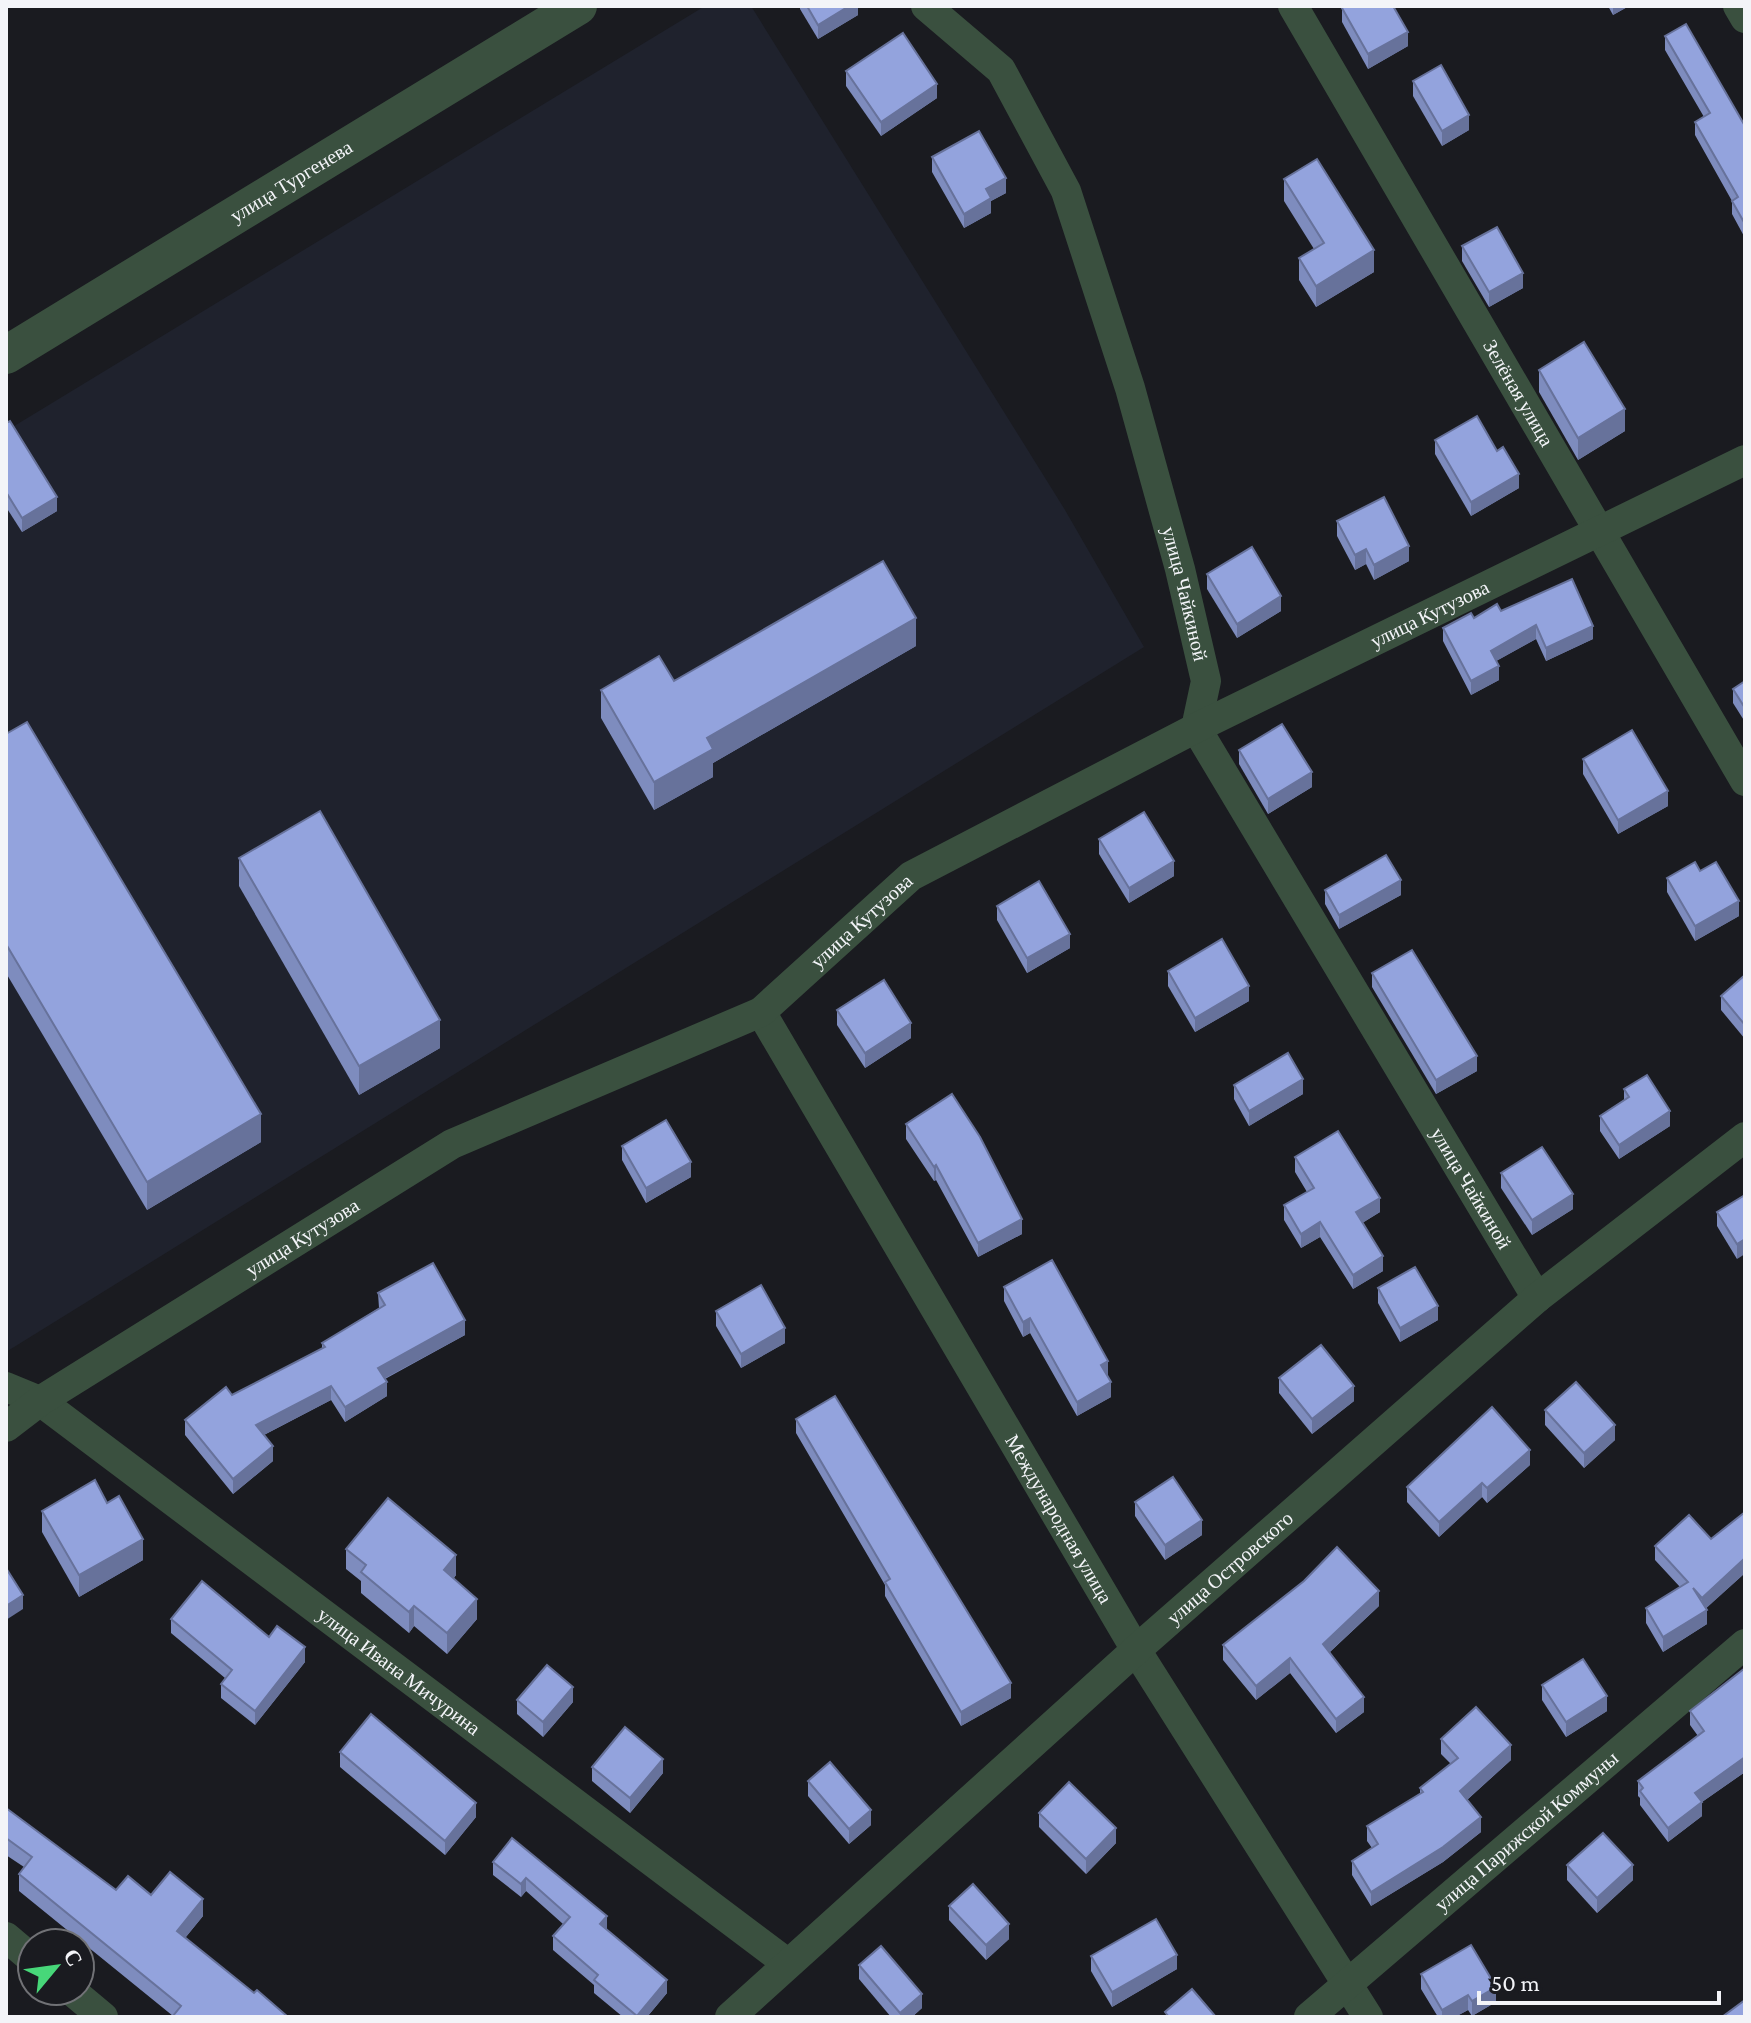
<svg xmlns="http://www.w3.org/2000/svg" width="1751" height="2023" font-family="'Crimson Pro',serif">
<rect width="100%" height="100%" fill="#1a1b20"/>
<path fill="#1f222d" d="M705 6H751L1065 510 1144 647 6 1352V431Z"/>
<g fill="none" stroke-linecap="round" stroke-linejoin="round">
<g stroke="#3a503f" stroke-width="30">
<path id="s1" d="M926 6 1001 70 1066 191 1130 388 1180 569 1206 681 1196 728 1537 1298"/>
<path id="s2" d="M1293 6 1745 781"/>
<path d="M1738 6 1745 18"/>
<path id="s3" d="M761 1012 1136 1650 1368 2017"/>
<path id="s4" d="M6 1387 40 1401 787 1963"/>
<path id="s5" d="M6 1427 40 1401 452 1144 761 1012 911 876 1196 728 1745 460"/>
<path d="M6 1937 32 1959"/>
<path d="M72 1991 103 2017"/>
<path id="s6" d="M730 2017 1136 1650 1537 1298 1745 1137"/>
<path id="s7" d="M1309 2017 1745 1644"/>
</g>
<path stroke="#3a503f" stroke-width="38" id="s8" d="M6 355 578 6"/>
</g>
<g fill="#7e8cbe">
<path d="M800 6H858V15L818 39 800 9Z"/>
<path d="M1608 6H1629L1613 15Z"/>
<path d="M1342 8 1408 46 1368 69 1342 22Z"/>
<path d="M1665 36 1745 126V238L1732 214V201L1695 135V122L1704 117 1665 50Z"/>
<path d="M846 71 937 98 881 136 846 86Z"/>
<path d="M1413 81 1469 130 1442 146 1413 96Z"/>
<path d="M932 157 1006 193 991 201V213L964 228 932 172Z"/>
<path d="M1284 179 1374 272 1316 307 1299 280V258L1314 249 1284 201Z"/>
<path d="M1462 246 1523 288 1489 307 1462 261Z"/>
<path d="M1539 370 1625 431 1578 460 1539 392Z"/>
<path d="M6 423 57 511 22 532 6 507Z"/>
<path d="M1435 440 1519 488 1471 516 1435 454Z"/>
<path d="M1337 521 1409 561 1374 580 1366 564 1355 570 1337 536Z"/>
<path d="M1207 574 1281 611 1237 638 1207 589Z"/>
<path d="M1501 611 1593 639 1546 661 1536 639 1496 661 1499 680 1471 695 1443 641V628Z"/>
<path d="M916 646 713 763V777L654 810 601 718V690Z"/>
<path d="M1745 681V722L1733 703V689Z"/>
<path d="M6 734 261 1142 147 1210 6 973Z"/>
<path d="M1239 750 1312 787 1268 814 1239 764Z"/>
<path d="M1583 759 1668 806 1618 834 1583 774Z"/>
<path d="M1099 839 1174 876 1129 903 1099 854Z"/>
<path d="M239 858 440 1048 359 1095 239 886Z"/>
<path d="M1700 871 1739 916 1695 941 1667 892V878Z"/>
<path d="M1325 890 1401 895 1339 929 1325 904Z"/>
<path d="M997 906 1070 948 1027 973 997 920Z"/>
<path d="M1168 971 1249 1001 1195 1032 1168 986Z"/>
<path d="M1372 973 1477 1071 1436 1094 1372 987Z"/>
<path d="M1745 975V1039L1721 1010V996Z"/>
<path d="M837 1010 911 1038 865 1068 837 1025Z"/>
<path d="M1234 1085 1303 1094 1249 1126 1234 1099Z"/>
<path d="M1624 1089 1670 1126 1619 1159 1600 1131V1116L1624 1100Z"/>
<path d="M906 1124 1022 1234 978 1257 936 1180 934 1181 906 1139Z"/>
<path d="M622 1146 691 1177 646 1203 622 1160Z"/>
<path d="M1295 1157 1380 1212 1362 1223 1383 1271 1353 1289 1320 1237 1301 1248 1284 1220V1205L1307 1192 1295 1172Z"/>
<path d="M1501 1173 1573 1209 1532 1235 1501 1188Z"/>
<path d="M1745 1195 1737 1259 1717 1226V1212Z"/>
<path d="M1004 1287 1108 1376 1111 1397 1077 1416 1030 1333 1023 1337 1004 1301Z"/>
<path d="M1378 1288 1438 1320 1400 1342 1378 1303Z"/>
<path d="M378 1293 465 1335 385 1379 387 1396 345 1422 331 1400 264 1435 273 1461 233 1494 185 1435V1420L232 1395 322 1349V1343L379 1308Z"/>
<path d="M716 1311 785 1343 741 1368 716 1326Z"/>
<path d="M1279 1378 1354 1401 1312 1434 1279 1393Z"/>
<path d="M1545 1410 1615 1440 1584 1468 1545 1425Z"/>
<path d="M796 1419 1011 1698 961 1726 885 1596V1585L796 1433Z"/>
<path d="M1530 1465 1487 1503 1482 1497 1439 1537 1407 1502V1487Z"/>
<path d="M1135 1502 1202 1535 1165 1560 1135 1516Z"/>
<path d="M107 1503 143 1560 79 1597 42 1532V1511Z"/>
<path d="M1711 1539 1745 1573 1706 1608 1707 1624 1663 1652 1646 1623V1608L1680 1587 1655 1560V1546Z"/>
<path d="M346 1549 456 1575 454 1578 477 1619 447 1654 414 1626 409 1633 361 1593V1581L346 1569Z"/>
<path d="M1379 1606 1330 1652 1364 1712 1336 1733 1290 1673 1256 1700 1223 1660V1645Z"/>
<path d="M171 1619 269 1637 305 1662 255 1725 221 1698V1684L225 1678 171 1633Z"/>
<path d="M1745 1668V1772L1702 1802V1816L1668 1842 1640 1805V1798L1638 1796V1781L1698 1736 1690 1725V1711Z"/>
<path d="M1542 1685 1607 1711 1566 1737 1542 1700Z"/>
<path d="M517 1700 573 1702 543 1737 517 1714Z"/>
<path d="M1441 1739 1511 1760 1467 1800 1481 1832 1443 1862 1371 1906 1352 1875V1861L1372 1848 1367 1841V1826L1420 1794V1788L1451 1764 1441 1754Z"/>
<path d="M340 1752 476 1817 445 1855 340 1767Z"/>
<path d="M592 1767 663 1773 630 1813 592 1781Z"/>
<path d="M808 1781 871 1825 849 1844 808 1796Z"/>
<path d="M6 1808 116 1890 151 1895 203 1916 185 1938 254 1993 288 2017 173 2016 19 1891V1874L24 1867 6 1855Z"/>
<path d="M1039 1813 1116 1843 1086 1874 1039 1827Z"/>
<path d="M512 1838 607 1929 606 1930 667 1993 647 2017H623L594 1993V1985L553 1950V1936L563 1924 526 1891 521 1897 493 1875V1862Z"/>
<path d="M1567 1865 1633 1880 1597 1913 1567 1880Z"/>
<path d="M949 1906 1009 1939 986 1960 949 1920Z"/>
<path d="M1091 1956 1177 1969 1112 2007 1091 1971Z"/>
<path d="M859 1965 922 2008 912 2017H891L859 1979Z"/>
<path d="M1421 1974 1496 2002 1472 2016 1468 2010 1455 2017H1438L1421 1989Z"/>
</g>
<g fill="#67729b">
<path d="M849 6H858V15L818 39V25Z"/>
<path d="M1613 6H1629L1613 15Z"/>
<path d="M1408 32V46L1368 69V54Z"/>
<path d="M937 84V98L881 136V122Z"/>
<path d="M1469 115V130L1442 146V131Z"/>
<path d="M1006 178V193L991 201V213L964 228V214L986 189Z"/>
<path d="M1374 250V272L1316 307V286Z"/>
<path d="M1523 273V288L1489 307V292Z"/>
<path d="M1625 409V431L1578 460V438Z"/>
<path d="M1519 474V488L1471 516V502Z"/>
<path d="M57 497V511L22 532V518Z"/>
<path d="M1409 546V561L1374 580V565Z"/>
<path d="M1366 549V564L1355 570V555Z"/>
<path d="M1281 596V611L1237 638V624Z"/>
<path d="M916 618V646L713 763V777L654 810V782L707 738Z"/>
<path d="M1536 625V639L1491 664V651Z"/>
<path d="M1593 626V639L1546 661V648Z"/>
<path d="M1499 666V680L1471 695V681Z"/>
<path d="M1312 772V787L1268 814V799Z"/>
<path d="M1668 791V806L1618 834V820Z"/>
<path d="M1174 861V876L1129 903V888Z"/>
<path d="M1401 880V895L1339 929V915Z"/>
<path d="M1739 901V916L1695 941V926Z"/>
<path d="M1070 934V948L1027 973V958Z"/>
<path d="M1249 986V1001L1195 1032V1018Z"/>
<path d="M440 1020V1048L359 1095V1066Z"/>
<path d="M911 1023V1038L865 1068V1053Z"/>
<path d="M1477 1056V1071L1436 1094V1080Z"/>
<path d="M1303 1079V1094L1249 1126V1111Z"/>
<path d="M1670 1111V1126L1619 1159V1145Z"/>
<path d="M261 1114V1142L147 1210V1182Z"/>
<path d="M691 1162V1177L646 1203V1188Z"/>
<path d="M936 1165V1180L934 1181V1167Z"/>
<path d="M1573 1194V1209L1532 1235V1220Z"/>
<path d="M1380 1198V1212L1356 1227V1212Z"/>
<path d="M1022 1219V1234L978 1257V1243Z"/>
<path d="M1320 1222V1237L1301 1248V1234Z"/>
<path d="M1745 1239V1254L1737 1259V1244Z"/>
<path d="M1383 1256V1271L1353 1289V1275Z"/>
<path d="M1438 1306V1320L1400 1342V1328Z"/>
<path d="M1030 1318V1333L1023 1337V1322Z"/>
<path d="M465 1320V1335L378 1382V1368Z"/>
<path d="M785 1328V1343L741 1368V1354Z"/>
<path d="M1108 1361V1376L1101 1380V1365Z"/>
<path d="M387 1382V1396L345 1422V1407Z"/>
<path d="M1111 1382V1397L1077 1416V1402Z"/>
<path d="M331 1386V1400L256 1439V1425Z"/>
<path d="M1354 1386V1401L1312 1434V1419Z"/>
<path d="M1615 1425V1440L1584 1468V1453Z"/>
<path d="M273 1446V1461L233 1494V1479Z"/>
<path d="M1530 1450V1465L1487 1503V1488Z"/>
<path d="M1482 1483V1497L1439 1537V1522Z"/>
<path d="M1202 1520V1535L1165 1560V1545Z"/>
<path d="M143 1539V1560L79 1597V1575Z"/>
<path d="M456 1555V1575L444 1590V1570Z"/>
<path d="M1745 1558V1573L1702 1612V1598Z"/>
<path d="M1379 1591V1606L1323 1658V1644Z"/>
<path d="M23 1595V1609L6 1620V1606Z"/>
<path d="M477 1599V1619L447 1654V1633Z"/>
<path d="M414 1606V1626L409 1633V1612Z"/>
<path d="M1707 1610V1624L1663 1652V1637Z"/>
<path d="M305 1647V1662L255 1725V1711Z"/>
<path d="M1290 1658V1673L1256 1700V1686Z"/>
<path d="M1011 1683V1698L961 1726V1712Z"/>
<path d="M573 1687V1702L543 1737V1722Z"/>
<path d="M1607 1696V1711L1566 1737V1722Z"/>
<path d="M1364 1697V1712L1336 1733V1719Z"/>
<path d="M1511 1745V1760L1460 1806V1791Z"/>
<path d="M1745 1757V1772L1702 1802V1816L1668 1842V1828L1695 1793Z"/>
<path d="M663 1759V1773L630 1813V1798Z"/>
<path d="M476 1803V1817L445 1855V1841Z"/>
<path d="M871 1810V1825L849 1844V1829Z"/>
<path d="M1481 1817V1832L1443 1862 1371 1906V1892Z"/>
<path d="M1116 1828V1843L1086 1874V1859Z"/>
<path d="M1633 1865V1880L1597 1913V1898Z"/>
<path d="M526 1878V1891L521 1897V1884Z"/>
<path d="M203 1899V1916L177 1948V1931Z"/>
<path d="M607 1916V1929L600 1937V1924Z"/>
<path d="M1009 1924V1939L986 1960V1945Z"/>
<path d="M1177 1955V1969L1112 2007V1992Z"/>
<path d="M667 1980V1993L647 2017H637Z"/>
<path d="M1496 1987V2002L1472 2016V2001Z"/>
<path d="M922 1994V2008L912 2017H900V2013Z"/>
<path d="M1468 1995V2010L1455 2017H1442V2010Z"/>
</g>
<g fill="#93a3dd" stroke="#67729b" stroke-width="2">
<path d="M807 6H849L818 25Z"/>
<path d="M1345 6H1393L1408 32 1368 54 1342 8Z"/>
<path d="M1686 24 1745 126V224L1732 201 1738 197 1695 122 1710 113 1665 36Z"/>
<path d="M903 33 937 84 881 122 846 71Z"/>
<path d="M1441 65 1469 115 1442 131 1413 81Z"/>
<path d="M979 131 1006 178 986 189 991 198 964 214 932 157Z"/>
<path d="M1317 159 1374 250 1316 286 1299 258 1324 243 1284 179Z"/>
<path d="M1497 227 1523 273 1489 292 1462 246Z"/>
<path d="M1584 342 1625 409 1578 438 1539 370Z"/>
<path d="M1477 416 1497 451 1503 447 1519 474 1471 502 1435 440Z"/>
<path d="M10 421 57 497 22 518 6 492V423Z"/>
<path d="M1384 497 1409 546 1374 565 1366 549 1355 555 1337 521Z"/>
<path d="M1252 547 1281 596 1237 624 1207 574Z"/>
<path d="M883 561 916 618 707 738 713 749 654 782 601 690 659 656 674 681Z"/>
<path d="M1572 579 1593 626 1546 648 1536 625 1491 651 1499 666 1471 681 1443 628 1471 613 1474 618 1497 604 1501 611Z"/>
<path d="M1745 681V708L1733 689Z"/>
<path d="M27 722 261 1114 147 1182 6 944V734Z"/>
<path d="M1282 724 1312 772 1268 799 1239 750Z"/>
<path d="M1632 730 1668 791 1618 820 1583 759Z"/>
<path d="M320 811 440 1020 359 1066 239 858Z"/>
<path d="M1144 812 1174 861 1129 888 1099 839Z"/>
<path d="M1386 855 1401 880 1339 915 1325 890Z"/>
<path d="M1695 862 1700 871 1716 862 1739 901 1695 926 1667 878Z"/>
<path d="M1039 881 1070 934 1027 958 997 906Z"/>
<path d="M1222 939 1249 986 1195 1018 1168 971Z"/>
<path d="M1412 950 1477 1056 1436 1080 1372 973Z"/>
<path d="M1745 975V1025L1721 996Z"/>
<path d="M884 980 911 1023 865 1053 837 1010Z"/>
<path d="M1288 1053 1303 1079 1249 1111 1234 1085Z"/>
<path d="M1647 1075 1670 1111 1619 1145 1600 1116 1629 1097 1624 1089Z"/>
<path d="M952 1094 980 1137 1022 1219 978 1243 936 1165 934 1167 906 1124Z"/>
<path d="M666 1120 691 1162 646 1188 622 1146Z"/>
<path d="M1338 1131 1380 1198 1356 1212 1383 1256 1353 1275 1320 1222 1301 1234 1284 1205 1314 1188 1295 1157Z"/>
<path d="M1542 1147 1573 1194 1532 1220 1501 1173Z"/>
<path d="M1745 1195V1239L1737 1244 1717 1212Z"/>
<path d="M1052 1260 1108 1361 1101 1365 1111 1382 1077 1402 1030 1318 1023 1322 1004 1287Z"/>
<path d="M433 1263 465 1320 378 1368 387 1382 345 1407 331 1386 256 1425 273 1446 233 1479 185 1420 226 1387 232 1395 325 1347 322 1343 385 1305 378 1293Z"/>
<path d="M1415 1267 1438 1306 1400 1328 1378 1288Z"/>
<path d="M761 1285 785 1328 741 1354 716 1311Z"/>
<path d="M1321 1345 1354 1386 1312 1419 1279 1378Z"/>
<path d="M1576 1382 1615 1425 1584 1453 1545 1410Z"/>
<path d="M835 1396 1011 1683 961 1712 885 1582 890 1579 796 1419Z"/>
<path d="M1492 1407 1530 1450 1487 1488 1482 1483 1439 1522 1407 1487Z"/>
<path d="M1173 1477 1202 1520 1165 1545 1135 1502Z"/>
<path d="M95 1480 107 1503 119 1496 143 1539 79 1575 42 1511Z"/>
<path d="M388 1498 456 1555 444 1570 477 1599 447 1633 414 1606 409 1612 361 1572 366 1565 346 1549Z"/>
<path d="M1745 1512V1558L1702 1598 1693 1588 1707 1610 1663 1637 1646 1608 1688 1582 1655 1546 1689 1515 1711 1539Z"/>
<path d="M1337 1547 1379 1591 1323 1644 1364 1697 1336 1719 1290 1658 1256 1686 1223 1645 1304 1581Z"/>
<path d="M6 1568 23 1595 6 1606Z"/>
<path d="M202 1581 269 1637 277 1626 305 1647 255 1711 221 1684 232 1670 171 1619Z"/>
<path d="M1583 1659 1607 1696 1566 1722 1542 1685Z"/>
<path d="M547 1665 573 1687 543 1722 517 1700Z"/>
<path d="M1745 1668V1757L1695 1793 1702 1802 1668 1828 1640 1791 1643 1788 1638 1781 1704 1731 1690 1711Z"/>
<path d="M1476 1707 1511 1745 1460 1791 1481 1817 1443 1847 1371 1892 1352 1861 1378 1844 1367 1826 1423 1792 1420 1788 1458 1758 1441 1739Z"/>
<path d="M371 1714 476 1803 445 1841 340 1752Z"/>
<path d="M625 1727 663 1759 630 1798 592 1767Z"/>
<path d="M830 1762 871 1810 849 1829 808 1781Z"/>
<path d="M1069 1782 1116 1828 1086 1859 1039 1813Z"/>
<path d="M6 1808 116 1890 128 1876 151 1895 170 1872 203 1899 177 1931 254 1993 257 1990 288 2017H174L173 2016 181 2006 19 1874 32 1857 6 1838Z"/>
<path d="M1603 1833 1633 1865 1597 1898 1567 1865Z"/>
<path d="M512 1838 607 1916 600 1924 667 1980 637 2016 594 1980 598 1975 553 1936 570 1917 526 1878 521 1884 493 1862Z"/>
<path d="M973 1884 1009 1924 986 1945 949 1906Z"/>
<path d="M1156 1919 1177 1955 1112 1992 1091 1956Z"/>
<path d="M1471 1945 1496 1987 1472 2001 1468 1995 1442 2010 1421 1974Z"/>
<path d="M881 1946 922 1994 900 2013 859 1965Z"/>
<path d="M1192 1989 1216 2017H1169L1165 2012Z"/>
<path d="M1745 2000V2017H1722Z"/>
</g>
<g text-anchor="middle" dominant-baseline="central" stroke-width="8" stroke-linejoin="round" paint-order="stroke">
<g font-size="20" fill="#f3f4f8" stroke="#1a1b20">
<text stroke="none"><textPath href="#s8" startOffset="334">улица Тургенева</textPath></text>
<text stroke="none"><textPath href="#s2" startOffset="448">Зелёная улица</textPath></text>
<text stroke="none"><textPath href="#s1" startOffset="656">улица Чайкиной</textPath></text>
<text stroke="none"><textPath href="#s5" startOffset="1648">улица Кутузова</textPath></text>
<text stroke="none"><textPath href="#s5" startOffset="1000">улица Кутузова</textPath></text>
<text stroke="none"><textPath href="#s1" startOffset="1330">улица Чайкиной</textPath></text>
<text stroke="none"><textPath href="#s5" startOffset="352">улица Кутузова</textPath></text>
<text stroke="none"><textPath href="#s3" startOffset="588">Международная улица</textPath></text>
<text stroke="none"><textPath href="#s6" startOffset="672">улица Островского</textPath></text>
<text stroke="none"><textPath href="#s4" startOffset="486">улица Ивана Мичурина</textPath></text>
<text stroke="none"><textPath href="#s7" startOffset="286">улица Парижской Коммуны</textPath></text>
</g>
</g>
<rect width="1751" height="2023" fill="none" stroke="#f3f4f8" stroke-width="16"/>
<g transform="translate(56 1967) rotate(61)"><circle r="38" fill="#1a1b20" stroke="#717276" stroke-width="2"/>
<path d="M0-6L14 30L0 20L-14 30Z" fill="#47d779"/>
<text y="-12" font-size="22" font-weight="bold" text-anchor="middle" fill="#f3f4f8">С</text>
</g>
<path d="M1479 1991v12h240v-12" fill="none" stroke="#f3f4f8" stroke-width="4"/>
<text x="1491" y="1991" font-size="24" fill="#f3f4f8" stroke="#1a1b20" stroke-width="6" paint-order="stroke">50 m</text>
</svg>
